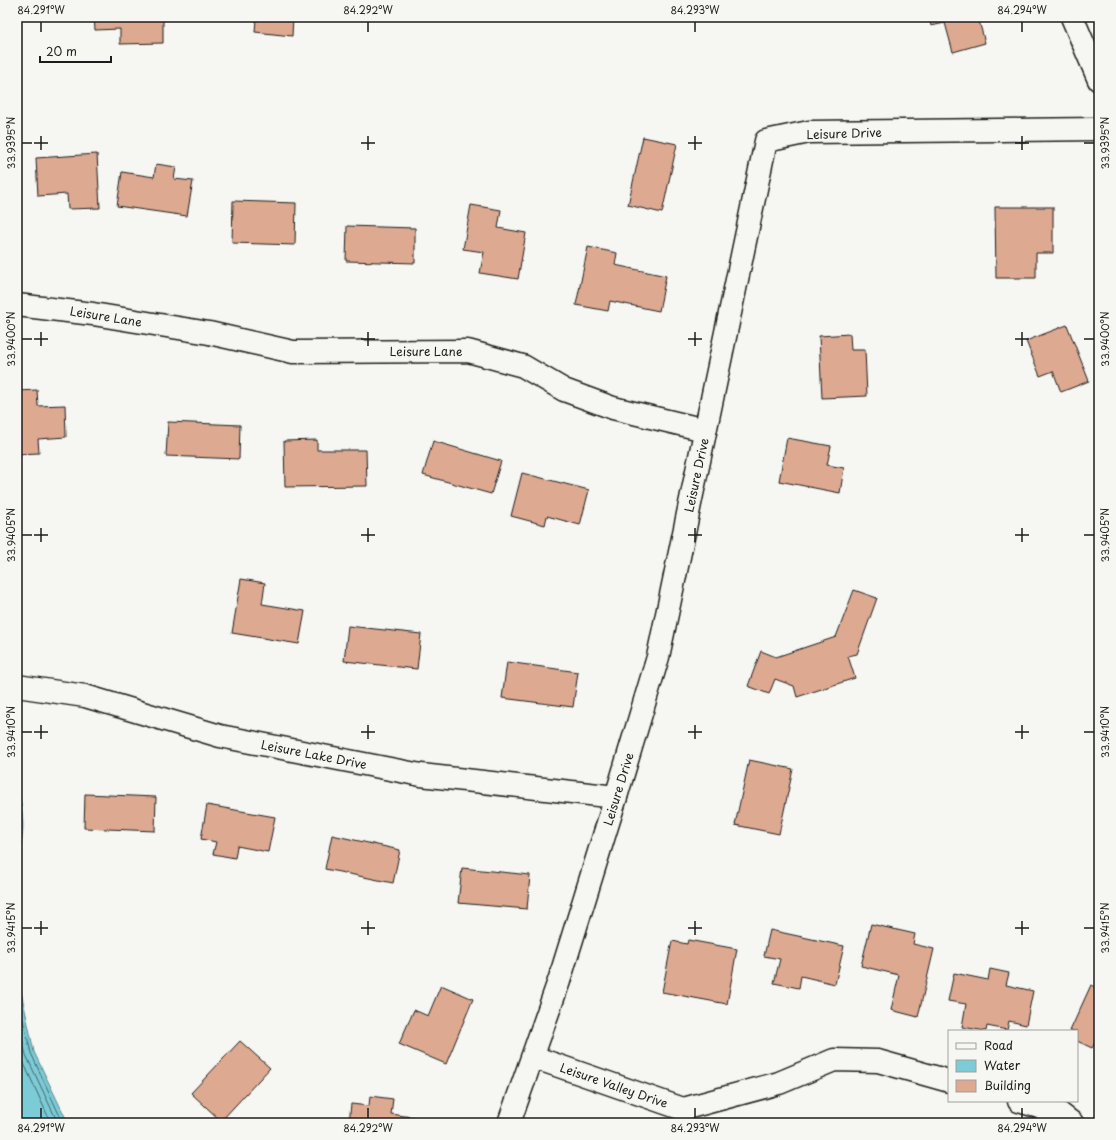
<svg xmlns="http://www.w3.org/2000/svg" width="1116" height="1140" font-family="'Playpen Sans',sans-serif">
<rect width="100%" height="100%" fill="#f6f6f2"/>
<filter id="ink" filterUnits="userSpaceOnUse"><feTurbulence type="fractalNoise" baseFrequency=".025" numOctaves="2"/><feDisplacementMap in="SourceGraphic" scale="8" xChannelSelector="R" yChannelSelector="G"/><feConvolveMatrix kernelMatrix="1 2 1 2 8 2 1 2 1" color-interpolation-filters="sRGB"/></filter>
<g filter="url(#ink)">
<g fill="#7cccd7" stroke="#56868c">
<path d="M17 789 19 792C23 816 26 833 17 857Z"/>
<path d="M17 973 34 1052 68 1123H17Z"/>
</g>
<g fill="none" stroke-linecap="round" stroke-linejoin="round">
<g stroke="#426267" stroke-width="1">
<path d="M17 803 20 822 17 844"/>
<path d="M17 995 31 1053 63 1123"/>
<path d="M17 1017 26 1055 58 1123"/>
<path d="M17 1043 21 1057 51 1123"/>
</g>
</g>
<g fill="#ddaa91" stroke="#1c1c1c">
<path d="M94 17H163V43L120 44V29L95 30Z"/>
<path d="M237 17H293L292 36 255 32 256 19Z"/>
<path d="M929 17H978L985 43 953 52 945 23 931 26Z"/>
<path d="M643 137 677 144 662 213 628 205Z"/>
<path d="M97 154 100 208 68 209 67 194 38 196 36 158Z"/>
<path d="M156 164 176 167 174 179 193 181 187 216 117 206 122 172 154 177Z"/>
<path d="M233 201 296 203 295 245 232 243Z"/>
<path d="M471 205 501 210 498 228 526 233 518 279 480 273 484 252 463 249Z"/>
<path d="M995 207H1053V253H1036V278H996Z"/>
<path d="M347 226 415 228V263L346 261Z"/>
<path d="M588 247 617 253 615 265 666 276 659 311 610 301 608 311 576 305Z"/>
<path d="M1067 325 1089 381 1061 392 1053 371 1040 376 1026 341Z"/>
<path d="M850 334 851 350H865L867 396 822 398 819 336Z"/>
<path d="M37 390 38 406 65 405 66 437 38 439 39 453 17 454V391Z"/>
<path d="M168 422 240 425 239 459 166 456Z"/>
<path d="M787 438 831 446 827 465 844 468 840 493 779 481Z"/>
<path d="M317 440V450H366L367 486 285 487 284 441Z"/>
<path d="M433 441 501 461 491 494 423 475Z"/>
<path d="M522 473 589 490 580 525 547 516 545 525 511 516Z"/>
<path d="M241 579 265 583 262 604 305 611 299 644 232 633Z"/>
<path d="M854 590 877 598 857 654 848 656 855 678 797 697 794 686 775 679 769 694 748 686 761 651 776 657 836 637Z"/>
<path d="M348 626 421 634 417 669 344 661Z"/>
<path d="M507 662 578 672 573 707 502 698Z"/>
<path d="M749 760 793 769 779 834 735 825Z"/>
<path d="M85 794 156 797 155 831 84 828Z"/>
<path d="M207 805 275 817 268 852 237 846 235 858 213 854 216 842 201 839Z"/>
<path d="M332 835 400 850 393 883 325 869Z"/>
<path d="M462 868 530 875 527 909 458 903Z"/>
<path d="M871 924 915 934 913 944 934 949 918 1017 891 1010 899 975 861 966Z"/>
<path d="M770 930 844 946 835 984 801 976 799 988 774 983 780 959 764 956Z"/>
<path d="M688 940 737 949 727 1004 662 992 672 941 687 944Z"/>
<path d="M990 969 1009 973 1006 985 1033 991 1026 1025 1009 1021 1007 1030 987 1026 986 1031 962 1027 966 1004 948 1001 954 973 988 980Z"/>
<path d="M441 985 473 999 446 1064 399 1044 414 1010 428 1016Z"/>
<path d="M1091 985 1099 989V1040L1097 1039 1092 1048 1077 1041V1031H1070Z"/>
<path d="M240 1041 270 1068 221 1121 191 1093Z"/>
<path d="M370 1096 393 1099 391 1114 419 1118 418 1123H349L351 1104 369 1106Z"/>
</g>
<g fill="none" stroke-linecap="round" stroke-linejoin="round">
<g stroke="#1c1c1c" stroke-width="25">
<g id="street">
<path d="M1072 17 1099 80"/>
<path d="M17 305 93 314 209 333 293 352 468 351 523 366 564 390 613 408 705 430"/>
<path d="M17 686 85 696 220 736 421 775 616 797"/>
<path d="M533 1057 683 1109 779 1083 834 1060 878 1061 949 1081"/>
<path d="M1019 1101 1059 1113 1072 1123"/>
<path d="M509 1123 559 981 616 797 658 657 766 141 809 132 1099 129"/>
</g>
</g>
<use href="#street" stroke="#f6f6f2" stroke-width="22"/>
</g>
</g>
<path fill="none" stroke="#1c1c1c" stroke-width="1.5" d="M41 22V32M368 22V32M695 22V32M1022 22V32M41 136V150M368 136V150M695 136V150M1022 136V150M22 143H32M34 143H48M361 143H375M688 143H702M1015 143H1029M1084 143H1094M41 332V346M368 332V346M695 332V346M1022 332V346M22 339H32M34 339H48M361 339H375M688 339H702M1015 339H1029M1084 339H1094M41 528V542M368 528V542M695 528V542M1022 528V542M22 535H32M34 535H48M361 535H375M688 535H702M1015 535H1029M1084 535H1094M41 725V739M368 725V739M695 725V739M1022 725V739M22 732H32M34 732H48M361 732H375M688 732H702M1015 732H1029M1084 732H1094M41 921V935M368 921V935M695 921V935M1022 921V935M22 928H32M34 928H48M361 928H375M688 928H702M1015 928H1029M1084 928H1094M41 1108V1118M368 1108V1118M695 1108V1118M1022 1108V1118"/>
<g text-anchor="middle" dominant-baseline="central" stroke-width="4" stroke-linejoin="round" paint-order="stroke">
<g font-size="12" fill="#1c1c1c" stroke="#f6f6f2">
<text transform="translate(844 133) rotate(-2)">Leisure Drive</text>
<text transform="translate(106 316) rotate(9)">Leisure Lane</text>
<text x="426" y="351">Leisure Lane</text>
<text transform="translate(696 475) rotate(-78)">Leisure Drive</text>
<text transform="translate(314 754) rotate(11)">Leisure Lake Drive</text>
<text transform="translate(618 789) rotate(-73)">Leisure Drive</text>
<text transform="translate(614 1085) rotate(19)">Leisure Valley Drive</text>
</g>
</g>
<rect width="1116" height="1140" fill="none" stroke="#f6f6f2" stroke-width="44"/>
<rect x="948" y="1030" width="130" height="72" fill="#f6f6f2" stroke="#9f9f9c"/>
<rect x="956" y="1043" width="20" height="6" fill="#f6f6f2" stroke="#9f9f9c"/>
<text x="984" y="1050" font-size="12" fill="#1c1c1c">Road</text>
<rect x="956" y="1060" width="20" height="12" fill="#7cccd7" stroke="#9f9f9c"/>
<text x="984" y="1070" font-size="12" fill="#1c1c1c">Water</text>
<rect x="956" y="1080" width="20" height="12" fill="#ddaa91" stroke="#9f9f9c"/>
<text x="984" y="1090" font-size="12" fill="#1c1c1c">Building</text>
<path d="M40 56v6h71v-6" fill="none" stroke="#1c1c1c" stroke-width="2"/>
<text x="46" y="56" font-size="12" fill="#1c1c1c" stroke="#f6f6f2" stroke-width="3" paint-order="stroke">20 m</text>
<rect x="22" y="22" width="1072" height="1096" fill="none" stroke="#1c1c1c" stroke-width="1.5"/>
<g font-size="10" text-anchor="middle" fill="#1c1c1c">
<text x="41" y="14">84.291°W</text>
<text x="368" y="14">84.292°W</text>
<text x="695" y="14">84.293°W</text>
<text x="1022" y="14">84.294°W</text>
<text transform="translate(1105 143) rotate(-90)" y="4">33.9395°N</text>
<text transform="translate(11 143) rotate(-90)" y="4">33.9395°N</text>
<text transform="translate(1105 339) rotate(-90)" y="4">33.9400°N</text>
<text transform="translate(11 339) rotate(-90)" y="4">33.9400°N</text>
<text transform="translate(1105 535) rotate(-90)" y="4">33.9405°N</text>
<text transform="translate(11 535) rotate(-90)" y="4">33.9405°N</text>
<text transform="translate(1105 732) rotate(-90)" y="4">33.9410°N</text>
<text transform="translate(11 732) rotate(-90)" y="4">33.9410°N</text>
<text transform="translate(1105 928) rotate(-90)" y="4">33.9415°N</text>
<text transform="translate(11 928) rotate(-90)" y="4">33.9415°N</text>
<text x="41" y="1132">84.291°W</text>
<text x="368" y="1132">84.292°W</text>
<text x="695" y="1132">84.293°W</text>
<text x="1022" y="1132">84.294°W</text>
</g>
</svg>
